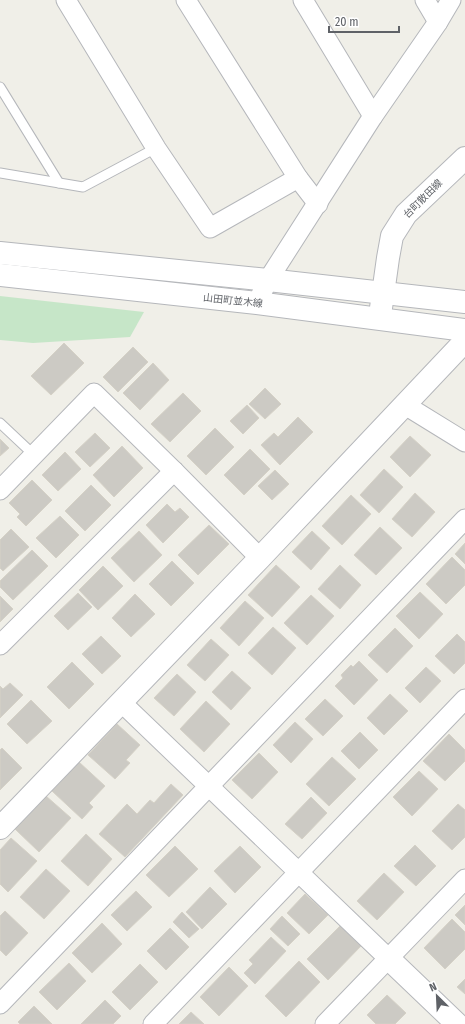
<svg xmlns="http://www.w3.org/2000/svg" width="465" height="1024" font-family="'Fira Sans Condensed','Noto Sans JP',sans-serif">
<rect width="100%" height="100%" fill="#f0efe8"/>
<path fill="#c6e6c8" d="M0 296 144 312 130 337 33 343 0 340Z"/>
<g fill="#cccac4" stroke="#d5d1c6">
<path d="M64 343 84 363 51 395 31 376Z"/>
<path d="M133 347 148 362 118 392 103 377Z"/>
<path d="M153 363 169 380 140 410 123 393Z"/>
<path d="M265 388 281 404 265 419 249 404Z"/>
<path d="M183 393 201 411 170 442 151 424Z"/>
<path d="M247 405 259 418 243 434 230 421Z"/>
<path d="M298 417 313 432 280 465 261 445 274 433 278 437Z"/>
<path d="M215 428 234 447 206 475 187 456Z"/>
<path d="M95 433 110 448 90 467 75 452Z"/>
<path d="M410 436 431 455 410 477 390 457Z"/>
<path d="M0 439 9 448 0 456Z"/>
<path d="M122 446 143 468 114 497 93 475Z"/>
<path d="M250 449 270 469 244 495 224 475Z"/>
<path d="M65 452 81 469 58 491 42 475Z"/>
<path d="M384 469 403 487 379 513 360 495Z"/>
<path d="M275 470 289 484 272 500 258 486Z"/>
<path d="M32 480 52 500 26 526 17 517 20 514 9 503Z"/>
<path d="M91 485 111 505 85 531 65 511Z"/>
<path d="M415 493 435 512 412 537 392 519Z"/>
<path d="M351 495 371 514 342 545 322 526Z"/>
<path d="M167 504 175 512 180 508 189 517 163 543 146 525Z"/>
<path d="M60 516 79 535 56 558 36 538Z"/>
<path d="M209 525 229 544 198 575 178 555Z"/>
<path d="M380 527 402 548 376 575 354 555Z"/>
<path d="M11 529 29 547 3 571 0 568V540Z"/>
<path d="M139 531 162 555 134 582 111 558Z"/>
<path d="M312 531 330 548 311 570 292 552Z"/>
<path d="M465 543V564L455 554Z"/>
<path d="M32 550 48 566 13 600 0 587V581Z"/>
<path d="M452 557 465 570V585L446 604 426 584Z"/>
<path d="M172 561 194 583 171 606 149 584Z"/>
<path d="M276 565 300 587 272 617 248 595Z"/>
<path d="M340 565 361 585 340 609 318 589Z"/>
<path d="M103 566 123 586 98 610 79 590Z"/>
<path d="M420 592 443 614 419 639 396 616Z"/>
<path d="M78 593 92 607 68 630 54 616Z"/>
<path d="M135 594 155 614 131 637 112 618Z"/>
<path d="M311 595 334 616 307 645 284 623Z"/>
<path d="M0 596 13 609 0 622Z"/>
<path d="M245 601 264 618 239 646 220 628Z"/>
<path d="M273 627 296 648 272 675 248 653Z"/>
<path d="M395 628 413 646 387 673 368 655Z"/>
<path d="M457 634 465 642V663L454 674 435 656Z"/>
<path d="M101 636 121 656 102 674 82 654Z"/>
<path d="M211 639 229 655 205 681 187 665Z"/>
<path d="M359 661 378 680 354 705 335 686 343 678 341 675 351 665 353 667Z"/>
<path d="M72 662 94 684 69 709 47 687Z"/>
<path d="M426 667 441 681 420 703 405 688Z"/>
<path d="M232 671 251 688 231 710 212 692Z"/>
<path d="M177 674 196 692 174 716 154 698Z"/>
<path d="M10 683 23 695 0 718V686L3 689Z"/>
<path d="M390 694 408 711 384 735 367 718Z"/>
<path d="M325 699 343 716 323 736 305 719Z"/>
<path d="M31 700 52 721 27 744 7 724Z"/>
<path d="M206 701 230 724 204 752 180 729Z"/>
<path d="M295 722 313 739 291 763 273 745Z"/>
<path d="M117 724 140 745 126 760 130 763 115 779 88 755Z"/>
<path d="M360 732 378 750 359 769 341 751Z"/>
<path d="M449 734 465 750V761L445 781 423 761Z"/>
<path d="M2 748 22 768 0 790V750Z"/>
<path d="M259 753 278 772 252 799 232 780Z"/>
<path d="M332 757 356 779 329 806 306 784Z"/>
<path d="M79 762 105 786 89 803 93 807 82 819 52 791Z"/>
<path d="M419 771 438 789 412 816 393 797Z"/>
<path d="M171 784 183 795 125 857 99 834 127 804 137 814 150 800 154 803Z"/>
<path d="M46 796 71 818 39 852 15 829Z"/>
<path d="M311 797 327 813 302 839 285 824Z"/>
<path d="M458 804 465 810V837L452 850 432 831Z"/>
<path d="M86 834 112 859 88 886 61 861Z"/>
<path d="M11 838 37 861 8 892 0 884V850Z"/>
<path d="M415 845 436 866 416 886 394 866Z"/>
<path d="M175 846 198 869 169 897 146 875Z"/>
<path d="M240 846 261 867 235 893 214 871Z"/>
<path d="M46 869 70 891 44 919 20 897Z"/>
<path d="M384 873 404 892 377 920 357 901Z"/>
<path d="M210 887 227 904 202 929 186 912Z"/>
<path d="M136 891 152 907 127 931 111 915Z"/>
<path d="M305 894 328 915 309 934 287 913Z"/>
<path d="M465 905V925L455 915Z"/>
<path d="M5 911 28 933 6 956 0 950V916Z"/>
<path d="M182 912 199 929 189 938 173 922Z"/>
<path d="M282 916 300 934 288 946 270 929Z"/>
<path d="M452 919 465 932V949L445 969 424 948Z"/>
<path d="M102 923 122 944 92 973 72 953Z"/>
<path d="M340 926 361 946 328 980 307 959Z"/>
<path d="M170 928 189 947 166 970 147 951Z"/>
<path d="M271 937 286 951 255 984 244 973 253 964 249 960Z"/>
<path d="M299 961 320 982 286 1017 265 996Z"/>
<path d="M69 963 86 981 57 1010 39 992Z"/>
<path d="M140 964 158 982 130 1010 112 992Z"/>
<path d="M229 967 248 986 219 1016 200 997Z"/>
<path d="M465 979V994L457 987Z"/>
<path d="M387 995 406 1013 395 1024H376L367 1015Z"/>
<path d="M105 1000 121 1016 113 1024H81Z"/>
<path d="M34 1006 52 1024H20L18 1022Z"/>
<path d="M191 1012 204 1024H179Z"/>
</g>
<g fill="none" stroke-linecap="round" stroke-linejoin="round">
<g stroke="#b5b7bb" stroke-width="11">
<g id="service">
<path d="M0 87 59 183"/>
<path d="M0 173 83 187 156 148"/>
<path d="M0 423 34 455"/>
</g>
</g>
<g stroke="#b5b7bb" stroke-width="21">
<g id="minor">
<path d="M66 0 156 148 210 228 298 178"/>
<path d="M186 0 298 178 318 204"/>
<path d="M303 0 373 116"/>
<path d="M425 0 438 22"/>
<path d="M257 303 268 280 373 116 438 22 451 0"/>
<path d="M405 405 465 442"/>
<path d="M0 490 94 393 174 471 260 558"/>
<path d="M0 645 174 471"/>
<path d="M121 702 388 958"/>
<path d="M0 1004 465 519"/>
<path d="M153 1024 465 699"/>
<path d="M325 1024 465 879"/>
</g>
</g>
<g stroke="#b5b7bb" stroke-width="24">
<g id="tertiary">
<path d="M0 253 268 280 465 302"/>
<path d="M0 275 257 303 465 330"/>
<path d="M381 308 388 258 392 236 406 214 465 158"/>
<path d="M0 828 260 558 465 341"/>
<path d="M388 958 457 1024"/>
</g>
</g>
<use href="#service" stroke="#fff" stroke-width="9"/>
<use href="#minor" stroke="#fff" stroke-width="19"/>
<use href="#tertiary" stroke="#fff" stroke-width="22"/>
</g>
<g text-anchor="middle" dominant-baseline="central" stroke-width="4" stroke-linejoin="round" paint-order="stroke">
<g font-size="10" fill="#5f6267" stroke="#fff">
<text transform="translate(423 199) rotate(-45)">台町散田線</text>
<text transform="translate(233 301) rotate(6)">山田町並木線</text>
</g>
</g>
<g transform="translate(437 996) rotate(336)" stroke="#ffffff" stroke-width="3" paint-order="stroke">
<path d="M0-3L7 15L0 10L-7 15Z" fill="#5f6267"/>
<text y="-6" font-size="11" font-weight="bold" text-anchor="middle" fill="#5f6267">N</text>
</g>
<path d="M329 26v6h70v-6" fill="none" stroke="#5f6267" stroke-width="2"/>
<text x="335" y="26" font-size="12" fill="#5f6267" stroke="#ffffff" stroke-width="3" paint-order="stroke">20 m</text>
</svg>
